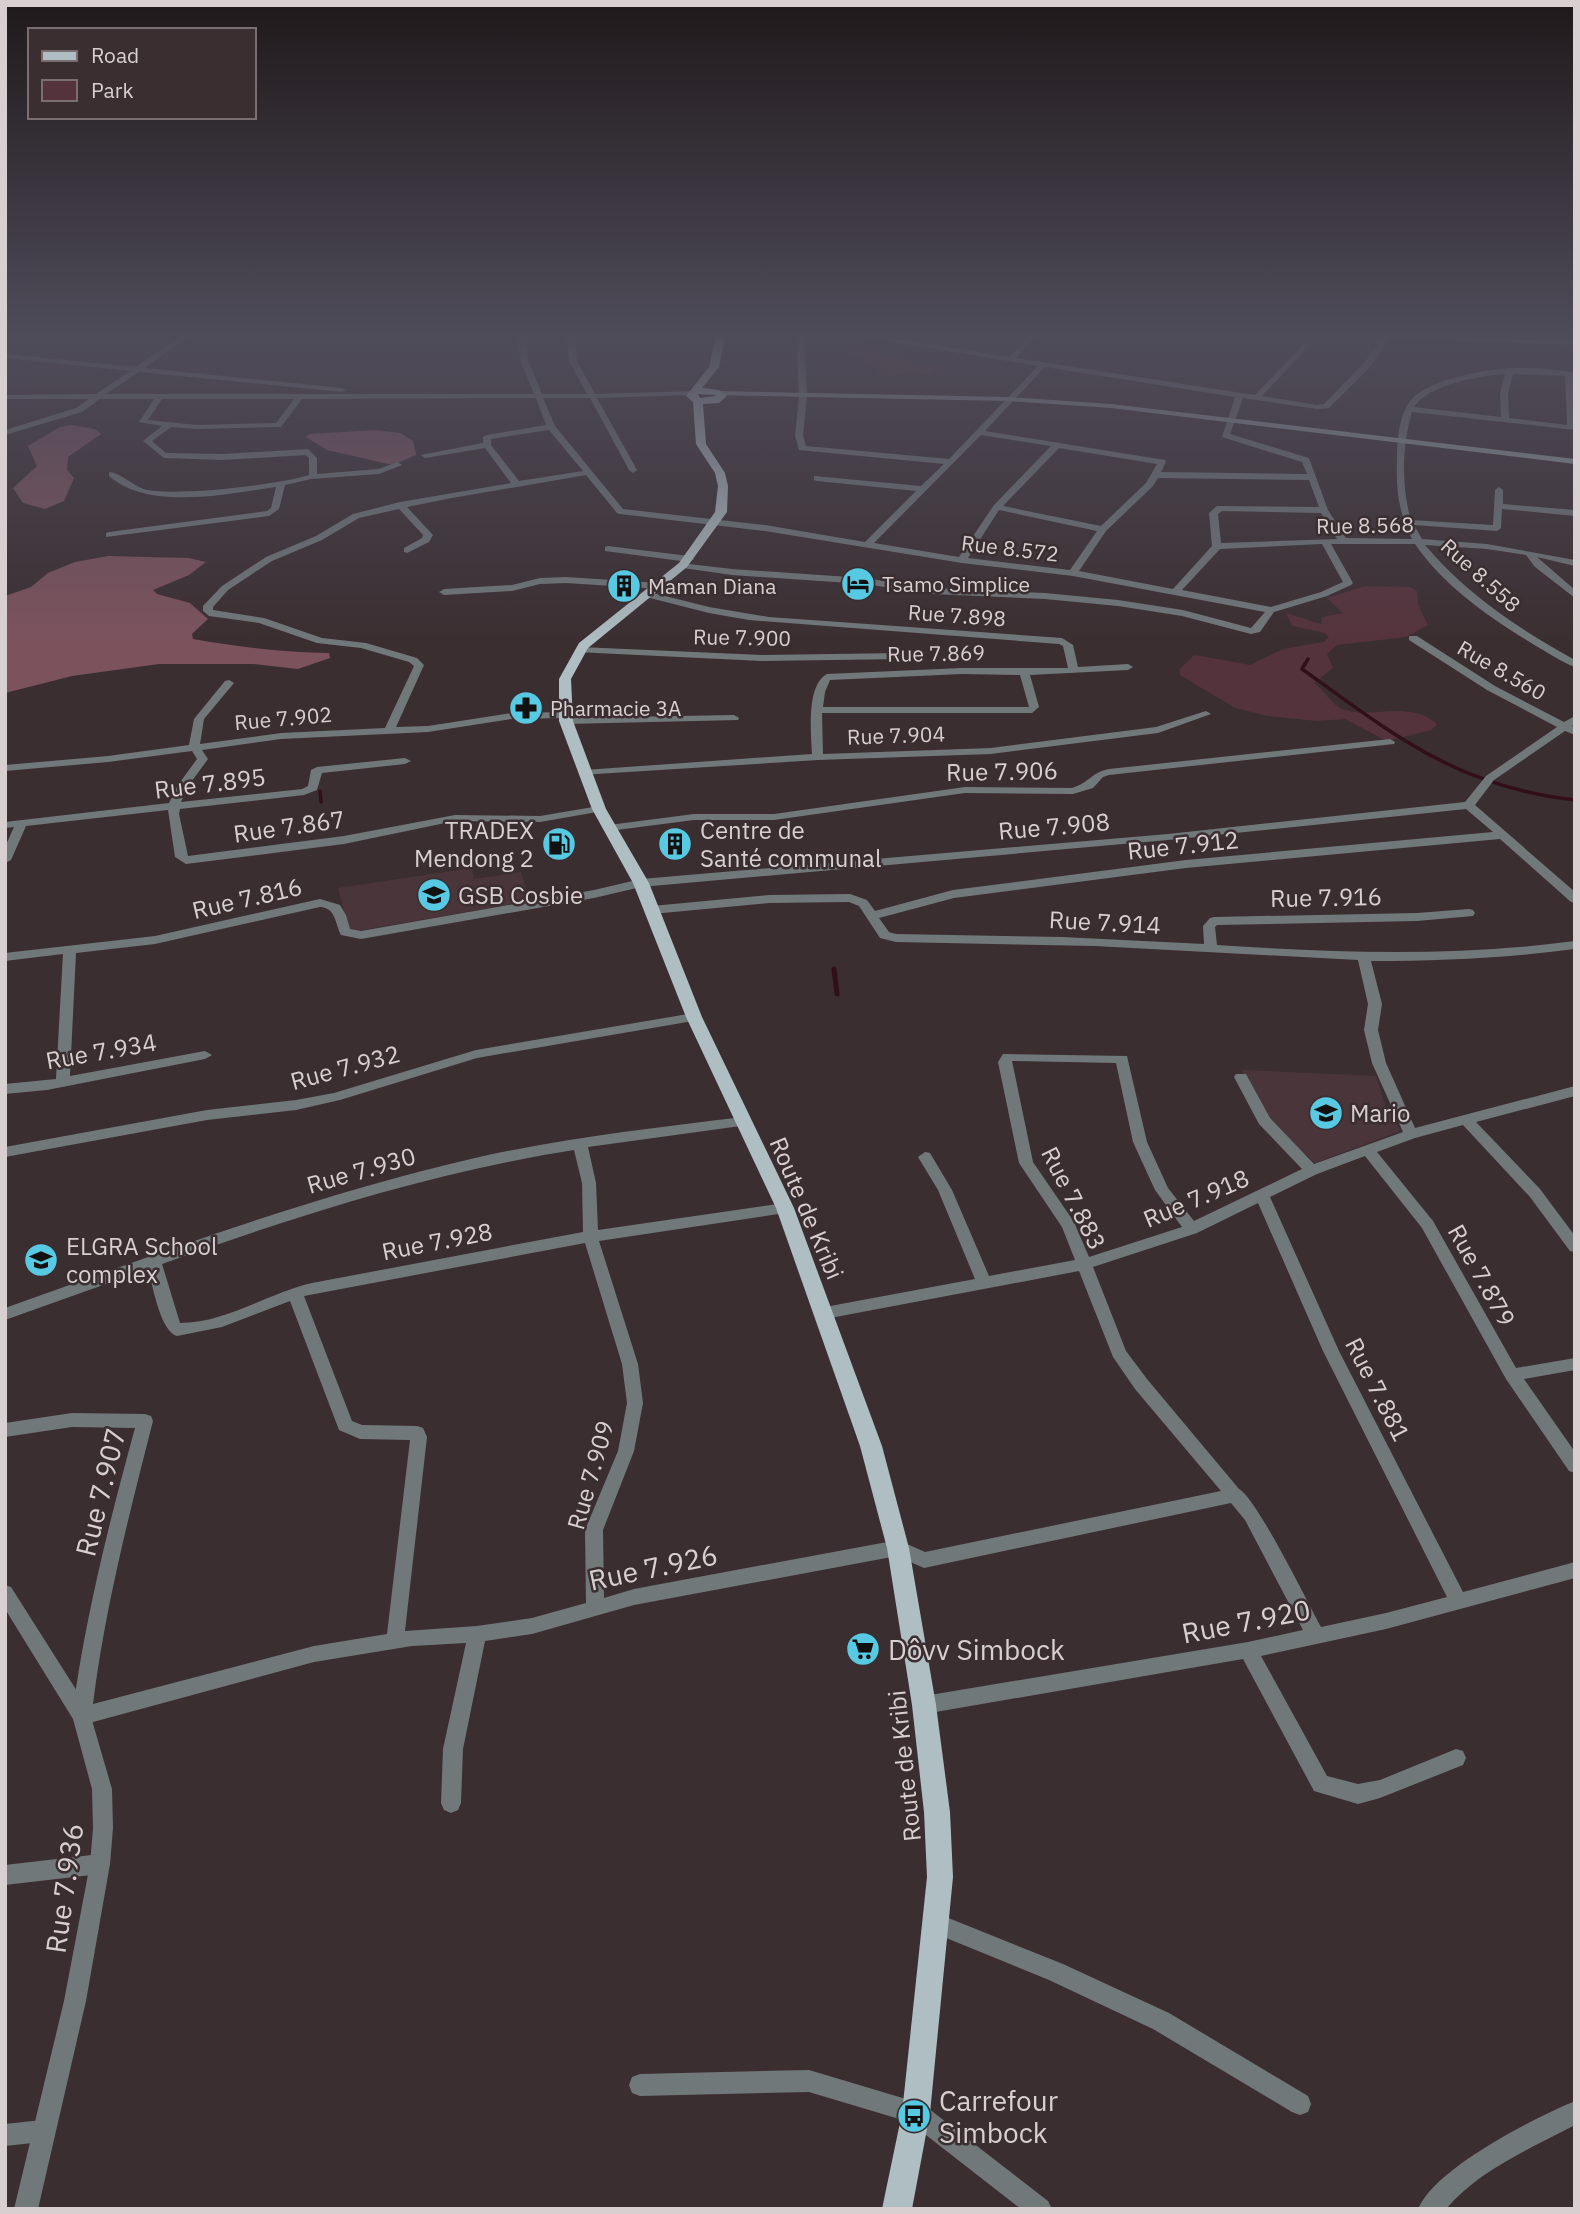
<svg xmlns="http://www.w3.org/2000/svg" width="1580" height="2214" font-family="'IBM Plex Sans',sans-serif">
<rect width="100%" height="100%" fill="#3b2e31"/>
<g fill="#4a353b">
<path d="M472 868 474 879 521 872 530 901 350 932 338 888Z"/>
<path d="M1242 1070 1376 1076 1385 1104 1400 1131 1315 1163 1267 1121Z"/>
</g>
<g fill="#55333c">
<path d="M865 347 867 351 939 366 930 375C924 375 917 372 911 373 897 374 889 380 876 373L880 369 858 362H864L867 356 841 351 859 353Z"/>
<path d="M1365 586 1410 587 1417 591 1418 604 1428 625 1406 637 1337 645 1327 654 1333 668 1314 683C1324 690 1332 705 1342 709 1372 720 1404 700 1435 722L1437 725 1431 730 1387 741 1345 719 1317 721 1268 716 1235 708 1180 675 1179 670 1194 655 1250 665 1283 649 1324 642 1329 637 1325 633 1292 626 1286 613 1321 624 1322 617 1343 613 1327 598Z"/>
</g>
<g fill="#7c535d">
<path d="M72 425 95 429 101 434 68 457 67 470 74 478 64 501 45 509 23 503 13 488 37 466 28 446 60 427Z"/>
<path d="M375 430 400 433 413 441 416 455 393 465 384 463 327 450 306 437 309 434Z"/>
<path d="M108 556 189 558 206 562 189 575 153 590 157 594 190 603 208 619 192 634 193 639C238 647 283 652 329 653L330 658 298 669 253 664H159L72 676 5 693V596L31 587 48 573 75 562Z"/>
</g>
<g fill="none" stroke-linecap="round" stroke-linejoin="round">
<g stroke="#32101b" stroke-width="3.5">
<path d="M1308 659 1302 669C1395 736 1458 787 1575 800"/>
<path d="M320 791 321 802"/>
</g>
<path stroke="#32101b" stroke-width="5" d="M834 969 837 994"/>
<g fill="#71787a" fill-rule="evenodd">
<path d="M183 334H191L145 368 342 388 346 390 342 392 139 372 106 394H534L520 360 518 334H526L528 360 542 394H587L569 361 566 334H574L577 361 595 394 694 391 698 393 694 395 597 398 637 470 633 473 629 470 590 398H543L555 426 623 509 765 525 865 542 916 491 817 481 814 480V476L921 486 944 464 799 450 795 436 799 396 796 334H804L807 396 803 436 806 446 949 459 1038 366 846 334H865L1009 357 1031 334H1038L1016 358 1255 395 1307 341 1311 343 1310 345 1262 396 1317 405 1324 404 1364 363 1385 334 1575 341V345L1389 338 1370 367 1329 408 1317 409 1243 398 1230 434 1309 458 1328 510 1346 538 1412 539C1399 514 1396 491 1397 462 1397 442 1398 416 1411 400 1427 380 1486 369 1511 368 1531 367 1555 369 1575 373L1573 377 1575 430 1412 412C1402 445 1401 487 1411 520L1493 525 1495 490 1499 487 1503 490V504L1575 510V516L1502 509 1501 528 1497 531 1414 525 1422 539 1487 544 1575 560V566L1537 557 1575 590V598L1535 567 1526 555 1487 549 1425 545C1466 594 1519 629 1575 660V667C1561 662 1549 653 1536 646 1492 619 1445 588 1415 544H1331L1353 583 1351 585 1327 596 1274 612 1260 632 1251 634 1182 616 1118 606 1045 599 933 594 864 584 732 575 683 568 678 565 680 563 732 569 864 578 933 588 1045 593 1118 600 1183 610 1251 628 1265 612 1073 576 962 563 765 531 620 514 617 513 586 475 452 498 407 507 433 535 429 542 407 553 404 552V548L422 538 423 535 399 509 359 518 322 540 272 561 228 590 213 607V610L264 618 322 638 366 643 417 658 424 665 396 727 428 726 512 713 565 712 570 715 567 718 734 715 739 718 738 720 566 724 561 721 564 718 512 719 428 732 281 739 202 750 208 759 189 785 181 802 302 789 308 786 311 770 317 767 405 758 411 761 405 764 322 773 317 790 304 795 180 809 179 814 188 856 344 836 455 815 540 816 599 806 605 809 603 811 540 822 455 821 344 844 186 864 175 857 168 810 26 826 11 860 5 863V847L14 827 5 828V822L169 803 178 785 197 759 192 751 108 762 5 771V765L108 756 189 745 194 719 225 681 229 680 234 683 204 719 200 744 281 733 385 728 414 666 409 662 361 648 317 643 259 623 209 616 203 611V606L222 586 266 557 316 536 353 514 400 502 511 483 485 448 425 458 421 455 483 443V437L487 435 546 425 536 398 302 399 281 427H278L197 429 171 427 152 441 166 453 223 454 308 449 317 458V474L378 469 398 462 402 465 379 474 311 479 285 485 279 509 269 516 106 537V533L109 532 267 511 271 508 276 487C227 494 149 511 109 476V472C120 472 134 487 147 490 181 496 277 485 309 475V458L306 455 223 460 164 458 143 441 162 426 139 422 154 399H100L82 412 5 435V430L76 408 89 399H5V395L96 394 130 371 5 358V354L136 367ZM1045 367 1235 397 1222 437 1302 462 1307 474 1161 472 1166 462 1165 460 985 431ZM1505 374 1500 394 1501 417 1414 407C1429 384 1480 376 1505 374ZM1513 374 1565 376 1567 425 1509 418 1508 394ZM162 399H294L276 423 197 425 148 420ZM549 430 583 471 519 481 491 445V439ZM981 435 1051 446 994 505 959 557 874 543ZM1059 448 1157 464 1146 483 1101 526 1003 506ZM1158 478 1309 480 1319 507 1217 506 1209 513 1212 546 1173 589 1079 571 1106 531 1153 486ZM999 510 1097 531 1070 570 968 558ZM1222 511 1321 513 1337 539 1221 543 1218 514ZM1322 544 1343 582 1321 592 1271 607 1182 590 1220 549Z"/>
<path d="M608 546 689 556 694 559 689 562 605 551V547Z"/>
<path d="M566 577 659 583 664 586 659 589 566 583 540 584 512 591 444 595 439 592 444 589 512 585 540 578Z"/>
<path d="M649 592 709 607 769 617 1062 638 1073 645 1078 667 1128 664 1133 667 1128 670 1030 675 1039 707 1032 713H822L823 754 991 748 1156 727 1206 711 1211 714 1158 733 991 754 818 760 580 775V771L584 770 812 754C811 733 806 685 827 674L962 668H1068L1063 646 1059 644 749 620 709 613 646 597 644 595ZM962 674 1020 675 1029 707H823L825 692 830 680Z"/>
<path d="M1409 636H1417L1495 686 1564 722 1575 716V724L1572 726 1575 728V735L1565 731 1494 780 1475 805 1575 892V903L1571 902 1500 839 1186 868 954 898 879 918 889 932 896 934 1062 937 1204 944 1203 926 1210 918 1214 917 1417 913 1469 909 1473 910 1475 913 1473 916 1417 921 1217 925 1215 927 1217 945C1337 953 1455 957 1575 941V949C1507 958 1440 961 1371 961L1382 1004 1378 1030 1386 1063 1415 1128 1575 1086V1096L1476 1122 1540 1189 1575 1236V1252L1570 1251 1530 1197 1463 1125 1415 1138 1377 1152 1433 1221 1516 1368 1575 1358V1370L1524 1379 1575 1452V1473L1569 1471 1506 1379 1422 1228 1365 1156 1317 1174 1270 1197 1339 1351 1463 1592 1575 1562V1578L1386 1629 1261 1656 1327 1776 1358 1784 1380 1780 1456 1749 1463 1751 1466 1758 1463 1765 1380 1798 1358 1804 1314 1791 1243 1659 924 1714 917 1711 914 1705 917 1699 924 1696 1248 1642 1303 1630 1245 1520 1231 1503 924 1568 897 1556 634 1605 532 1634 485 1641 463 1749 461 1803 458 1810 451 1813 444 1810 441 1803 443 1749 466 1643 412 1646 314 1662 82 1725 75 1722 72 1716C85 1618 109 1523 135 1428L72 1427 5 1437V1423L72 1413 145 1414 151 1416 153 1421C129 1515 105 1608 93 1704L314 1646 387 1634 410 1440 360 1439 339 1430 290 1301 222 1327 177 1336C160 1331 153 1286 148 1269L5 1320V1308C160 1253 314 1195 475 1158 563 1138 653 1128 743 1117L748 1119 750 1122 748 1125 588 1147 596 1183 598 1230 785 1203 790 1204 792 1208 790 1212 785 1213 599 1241 638 1364 643 1403 634 1451 603 1530 604 1598 634 1589 898 1540 925 1552 1221 1491 1135 1389 1113 1357 1079 1271 825 1319 819 1317 817 1313 819 1309 825 1307 975 1279 938 1190 918 1157 925 1152 930 1153 952 1190 989 1276 1075 1260 1062 1227 1019 1163 998 1062 1003 1054 1127 1056 1147 1142 1168 1188 1194 1221 1302 1169 1259 1124 1234 1077 1236 1074H1246L1270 1118 1314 1164 1403 1132 1372 1063 1364 1030 1368 1004 1358 960 1095 946 896 942 880 938 859 906 849 902 769 903 652 914 646 910 652 906 769 895 850 894 867 900 875 911 953 890 1186 860 1493 832 1466 809 1168 840 641 887 594 898 361 939 341 935C335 923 336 908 320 907L155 944 76 953 70 1076 205 1051 212 1055 205 1059 47 1090 5 1094V1084L56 1079 63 954 5 961V953L155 936 320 899 340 905 346 915 350 929 361 931 594 890 641 879 1168 834 1465 802 1486 776 1557 727 1487 690 1409 640ZM1012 1061 1116 1063 1133 1142 1155 1190 1182 1227 1089 1257 1074 1222 1033 1162ZM574 1150 582 1183 583 1232 312 1283C268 1293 226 1323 180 1323L162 1264C296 1216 433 1172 574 1150ZM1258 1203 1323 1351 1447 1597 1386 1613 1321 1627C1307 1601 1257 1499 1239 1489L1147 1379 1126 1351 1093 1267 1197 1233ZM585 1243 622 1364 627 1403 618 1451 585 1530 586 1603 532 1618 477 1626 405 1631 427 1437 423 1428 417 1426 362 1425 352 1421 304 1296Z"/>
<path d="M580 647 762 655 903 653 908 656 903 659 762 661 576 652 575 650Z"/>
<path d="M1390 739 1395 742 1394 744 1109 775 1103 777 1093 788 1073 794 965 793 774 820H694L609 831 603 828 609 825 694 814H774L965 787 1072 788C1089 783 1092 772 1109 769Z"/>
<path d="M694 1013 701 1017 699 1020 477 1058 340 1100 296 1110 207 1120 5 1157V1147L207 1110 296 1100 334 1093 476 1050Z"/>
<path d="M100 1854 107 1857 110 1864 107 1871 100 1874 5 1885V1865Z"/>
<path d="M936 1913 1063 1964 1169 2013 1308 2096 1311 2104 1308 2112 1300 2115 1292 2112 1153 2029 1049 1980 929 1931 925 1924 929 1917Z"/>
<path d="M809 2070 916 2102 924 2105 927 2113 924 2121 916 2124 809 2092 640 2096 632 2093 629 2085 632 2077 640 2074Z"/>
<path d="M1575 2101V2125C1530 2149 1480 2169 1446 2209H1418C1435 2168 1534 2118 1575 2101Z"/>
<path d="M42 2120 50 2123 53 2131 50 2139 42 2142 5 2146V2124Z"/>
</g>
<g fill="#71787a" fill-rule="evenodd">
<path d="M5 1585 11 1587 89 1710 112 1789 113 1828 110 1864 86 2001 38 2209H14L64 2001 90 1864 93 1828 92 1789 73 1719 5 1609Z"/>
<path d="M916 2102 924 2105 1048 2201 1052 2209H1021L908 2121 905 2113 908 2105Z"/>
</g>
<path fill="#94a0a3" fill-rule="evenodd" d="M719 391 1007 397 1111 404 1575 459V464L1111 408 1007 401 716 395 715 393Z"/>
<path fill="#afbec2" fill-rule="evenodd" d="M716 334H726L719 367 702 388 719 390 727 396 719 403 703 404 706 444 725 473 728 486 727 512 687 567 588 648 571 679 573 721 606 809 649 883 702 1017 794 1208 882 1446 909 1548 936 1705 950 1812 953 1877 930 2113 912 2209H882L902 2113 927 1877 924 1812 912 1705 887 1548 860 1446 776 1208 686 1017 633 883 592 809 559 721V679L579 643 679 563 715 512 718 486 715 473 696 444 693 402 686 396 709 367ZM698 394 714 395 716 396 700 398Z"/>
</g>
<linearGradient id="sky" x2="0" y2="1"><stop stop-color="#20191b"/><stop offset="0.52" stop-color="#4f4c5a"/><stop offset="1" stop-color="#4f4c5a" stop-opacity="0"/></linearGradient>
<rect width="1580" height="644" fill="url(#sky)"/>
<defs>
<g id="hotel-disc" transform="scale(1.75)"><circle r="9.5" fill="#57c9e2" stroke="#3b2e31"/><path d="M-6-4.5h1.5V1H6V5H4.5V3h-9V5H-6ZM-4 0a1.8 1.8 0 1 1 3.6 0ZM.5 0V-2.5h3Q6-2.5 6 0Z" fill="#111"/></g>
<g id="building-disc" transform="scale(1.75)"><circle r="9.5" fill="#57c9e2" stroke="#3b2e31"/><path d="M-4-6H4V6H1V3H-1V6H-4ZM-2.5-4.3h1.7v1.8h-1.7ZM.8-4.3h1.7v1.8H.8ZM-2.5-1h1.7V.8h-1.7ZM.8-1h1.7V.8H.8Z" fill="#111"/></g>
<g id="pharmacy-disc" transform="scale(1.75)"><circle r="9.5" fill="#57c9e2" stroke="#3b2e31"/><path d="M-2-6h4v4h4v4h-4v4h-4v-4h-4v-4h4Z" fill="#111"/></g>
<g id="fuel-disc" transform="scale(1.75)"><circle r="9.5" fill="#57c9e2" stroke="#3b2e31"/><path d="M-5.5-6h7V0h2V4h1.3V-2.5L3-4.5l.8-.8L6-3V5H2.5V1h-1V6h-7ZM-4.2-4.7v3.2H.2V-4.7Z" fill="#111"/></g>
<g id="school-disc" transform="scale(1.75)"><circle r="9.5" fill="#57c9e2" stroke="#3b2e31"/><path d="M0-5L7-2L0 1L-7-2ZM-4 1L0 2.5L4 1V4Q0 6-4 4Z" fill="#111"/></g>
<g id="supermarket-disc" transform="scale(1.75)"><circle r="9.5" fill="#57c9e2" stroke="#3b2e31"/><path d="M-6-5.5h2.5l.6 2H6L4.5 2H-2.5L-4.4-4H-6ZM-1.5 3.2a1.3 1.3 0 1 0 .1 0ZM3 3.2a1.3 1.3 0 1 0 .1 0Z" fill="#111"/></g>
<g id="bus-disc" transform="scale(1.75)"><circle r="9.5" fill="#57c9e2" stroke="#3b2e31"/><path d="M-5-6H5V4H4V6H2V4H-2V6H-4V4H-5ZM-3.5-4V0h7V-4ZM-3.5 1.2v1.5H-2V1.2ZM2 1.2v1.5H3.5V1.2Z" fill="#111"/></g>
</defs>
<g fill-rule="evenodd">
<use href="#hotel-disc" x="858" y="584"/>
<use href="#building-disc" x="624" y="586"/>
<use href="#pharmacy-disc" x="526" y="708"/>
<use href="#fuel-disc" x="559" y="844"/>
<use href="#building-disc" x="675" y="844"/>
<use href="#school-disc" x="434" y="895"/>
<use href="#school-disc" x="1326" y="1113"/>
<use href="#school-disc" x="41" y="1260"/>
<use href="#supermarket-disc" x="863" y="1649"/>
<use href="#bus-disc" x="914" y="2116"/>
</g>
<g text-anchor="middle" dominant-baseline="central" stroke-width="5" stroke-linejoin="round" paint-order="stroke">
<g font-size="21" fill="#d8cfd1" stroke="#3b2e31">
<text transform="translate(1365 525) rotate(-1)">Rue 8.568</text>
<text transform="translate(1010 548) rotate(7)">Rue 8.572</text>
<text transform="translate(1481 575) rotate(42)">Rue 8.558</text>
<text transform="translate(957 615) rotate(4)">Rue 7.898</text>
<text transform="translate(742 637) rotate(1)">Rue 7.900</text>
<text transform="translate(936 653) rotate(-1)">Rue 7.869</text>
<text transform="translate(1502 670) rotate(30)">Rue 8.560</text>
<text transform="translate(283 718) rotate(-5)">Rue 7.902</text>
<text transform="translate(896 735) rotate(-2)">Rue 7.904</text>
</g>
<g font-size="21" fill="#d8cfd1" stroke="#3b2e31" text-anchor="start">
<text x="882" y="584">Tsamo Simplice</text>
<text x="648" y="586">Maman Diana</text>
<text x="550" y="708">Pharmacie 3A</text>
</g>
<g font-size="24" fill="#d8cfd1" stroke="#3b2e31">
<text transform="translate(1002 771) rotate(-1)">Rue 7.906</text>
<text transform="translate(210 783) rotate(-7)">Rue 7.895</text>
<text transform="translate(289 826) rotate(-8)">Rue 7.867</text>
<text transform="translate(1054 826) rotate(-5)">Rue 7.908</text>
<text transform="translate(1183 845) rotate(-6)">Rue 7.912</text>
<text transform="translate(1326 897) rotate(-1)">Rue 7.916</text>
<text transform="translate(247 898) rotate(-13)">Rue 7.816</text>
<text transform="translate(1105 922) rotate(3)">Rue 7.914</text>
<text transform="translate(101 1051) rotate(-10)">Rue 7.934</text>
<text transform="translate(345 1067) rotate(-15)">Rue 7.932</text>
<text transform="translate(361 1170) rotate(-16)">Rue 7.930</text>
<text transform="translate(1074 1198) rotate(63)">Rue 7.883</text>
<text transform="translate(1196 1198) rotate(-23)">Rue 7.918</text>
<text transform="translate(807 1208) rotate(67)">Route de Kribi</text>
<text transform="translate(437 1241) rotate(-11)">Rue 7.928</text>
<text transform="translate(1482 1275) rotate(61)">Rue 7.879</text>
<text transform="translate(1378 1389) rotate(63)">Rue 7.881</text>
<text transform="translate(590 1475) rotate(-74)">Rue 7.909</text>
<text transform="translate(904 1766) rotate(-96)">Route de Kribi</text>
</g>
<g font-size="24" fill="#d8cfd1" stroke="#3b2e31" text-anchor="start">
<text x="534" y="830" text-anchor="end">TRADEX<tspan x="534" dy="28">Mendong 2</tspan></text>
<text x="700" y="830">Centre de<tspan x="700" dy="28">Santé communal</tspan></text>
<text x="458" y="895">GSB Cosbie</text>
<text x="1350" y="1113">Mario</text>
<text x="66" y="1246">ELGRA School<tspan x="66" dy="28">complex</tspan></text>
</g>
<g font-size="28" fill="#d8cfd1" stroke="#3b2e31">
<text transform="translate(100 1492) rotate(-76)">Rue 7.907</text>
<text transform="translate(653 1567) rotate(-12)">Rue 7.926</text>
<text transform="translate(1246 1621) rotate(-11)">Rue 7.920</text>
<text transform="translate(64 1888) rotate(-82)">Rue 7.936</text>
</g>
<g font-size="28" fill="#d8cfd1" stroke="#3b2e31" text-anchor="start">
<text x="888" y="1649">Dôvv Simbock</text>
<text x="939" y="2100">Carrefour<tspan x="939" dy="32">Simbock</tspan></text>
</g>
</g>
<rect width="1580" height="2214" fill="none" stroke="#d8cfd1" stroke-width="14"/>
<rect x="28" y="28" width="228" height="91" fill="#3b2e31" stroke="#7a6e71" stroke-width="2"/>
<rect x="42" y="51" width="35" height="10" fill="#afbec2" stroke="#7a6e71" stroke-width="2"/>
<text x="91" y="63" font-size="21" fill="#d8cfd1">Road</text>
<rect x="42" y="80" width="35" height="21" fill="#55333c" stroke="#7a6e71" stroke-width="2"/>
<text x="91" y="98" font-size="21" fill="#d8cfd1">Park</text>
</svg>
